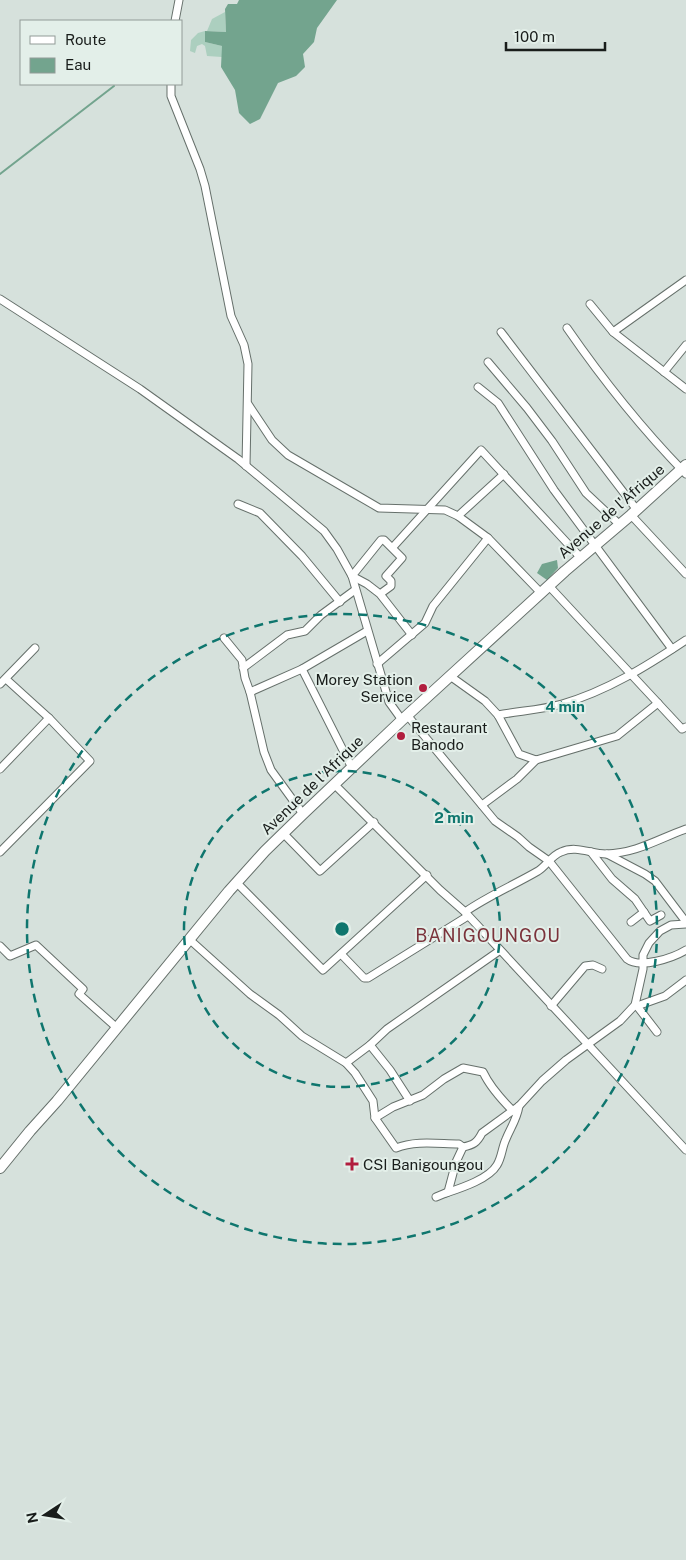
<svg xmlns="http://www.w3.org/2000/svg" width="686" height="1560" font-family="'Public Sans',sans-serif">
<rect width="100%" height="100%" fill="#d6e1dc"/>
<g fill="#accfbf">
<path d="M225 12 226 32 207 31 212 19Z"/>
<path d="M205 31V42L222 46V57L207 56 205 46 202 44 197 46 195 53 190 51 191 40 198 33Z"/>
</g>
<g fill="#73a48e">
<path d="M239 0H337L317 28 314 42 303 54 305 67 296 76 278 83 260 119 250 124 239 113 235 90 221 67 222 46 205 42V31L226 32 225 9 228 4H237Z"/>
<path d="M557 560 558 568 547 580 537 573 542 564Z"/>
</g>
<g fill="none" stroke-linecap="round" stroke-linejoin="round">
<path stroke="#73a48e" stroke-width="2" d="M0 174 114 86"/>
<g stroke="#66706b" stroke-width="9">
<g id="minor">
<path d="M175 21 179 0"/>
<path d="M171 84V96L200 169 205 186 231 316 244 345 248 364 246 466"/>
<path d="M0 299 140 389 238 459 324 531 337 549 352 576 389 702 402 720"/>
<path d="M590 304 613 332 686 389"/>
<path d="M567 328C603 380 642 429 686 474"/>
<path d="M501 332 637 510"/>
<path d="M613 332 686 280"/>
<path d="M488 362 527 408 552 441 586 493 620 525"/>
<path d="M664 372 686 345"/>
<path d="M478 387 498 403 554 490 672 649"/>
<path d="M248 404 272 440 288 455 379 508 445 510 458 516 488 538 541 593"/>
<path d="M238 504 260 513 302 556 340 602"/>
<path d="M631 515 686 574"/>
<path d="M458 516 504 474"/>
<path d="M393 547 481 450 581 558"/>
<path d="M549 586 682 729 686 727"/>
<path d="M380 594 391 586V581L386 576 402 558 384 540H381L352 576 367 584 380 594 412 635"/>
<path d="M224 638 242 660 245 678 250 692 264 752 271 770 303 814"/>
<path d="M377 664 425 623 433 606 488 538"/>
<path d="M243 668 287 635 305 631 321 615 355 590"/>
<path d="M302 669 352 768"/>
<path d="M450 676 485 701 498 715 519 754 536 760 617 736 658 703"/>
<path d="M0 684 35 648"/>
<path d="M250 692 302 669 367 631"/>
<path d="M407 715 495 821 518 837 529 847 549 861 627 959C640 969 673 958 686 950"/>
<path d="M498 715C519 711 541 710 562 704 607 691 647 666 686 640"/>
<path d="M0 769 49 718"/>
<path d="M334 784 440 890 465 912 686 1150"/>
<path d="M482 805 517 779 536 760"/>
<path d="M283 833 320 871 374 822"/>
<path d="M0 852 90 761 49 718 6 679"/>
<path d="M591 852 612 879 635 899 650 921 661 915"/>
<path d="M607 854 645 874 655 881 686 922"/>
<path d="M237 883 323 970 427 875"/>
<path d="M465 912C488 896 514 885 538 871 546 866 552 855 561 852 576 845 591 854 606 854 637 853 658 839 686 829"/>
<path d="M631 922 644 912"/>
<path d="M189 939 250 994 279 1015 302 1036 346 1063 355 1073 373 1101 375 1118 396 1148C416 1140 439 1144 459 1144L463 1147C473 1145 477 1143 482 1133L519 1106 542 1081 566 1060 620 1021 635 1005 643 969V955L649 943 660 931 671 925 686 924"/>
<path d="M0 946 10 956 36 945 83 989 79 994 117 1028"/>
<path d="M341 954 364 978H368L468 916"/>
<path d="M635 1005 637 1006 665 996 686 980"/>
<path d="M551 1006 585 966 593 965 602 969"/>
<path d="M637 1006 657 1032"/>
<path d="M370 1045 390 1070 410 1101"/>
<path d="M346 1063 370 1045 387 1029 499 951"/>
<path d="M375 1118 393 1107 423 1095 444 1079 463 1068 483 1072C490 1087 501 1099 513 1111"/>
<path d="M446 1193C461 1188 489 1179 497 1165 502 1157 502 1147 506 1139 511 1127 517 1119 519 1106"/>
<path d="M436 1197 448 1192 456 1162 463 1147"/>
</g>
</g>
<g stroke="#66706b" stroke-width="12">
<path id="secondary" d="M0 1168 30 1131 57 1101 229 891 265 851 303 814 402 720 565 571 631 515 686 465"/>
</g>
<use href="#minor" stroke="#fff" stroke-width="7"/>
<use href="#secondary" stroke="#fff" stroke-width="10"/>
</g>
<g fill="none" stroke="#0f766e" stroke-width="2.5" stroke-dasharray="9 6">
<circle cx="342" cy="929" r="158"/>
<circle cx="342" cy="929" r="315"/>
</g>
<g fill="#b11d3e" stroke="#e3efe9" stroke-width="2">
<circle cx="423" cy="688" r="5"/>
<circle cx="401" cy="736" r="5"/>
<path d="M349.5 1156.5h5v5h5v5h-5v5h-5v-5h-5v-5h5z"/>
</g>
<g text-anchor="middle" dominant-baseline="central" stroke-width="4" stroke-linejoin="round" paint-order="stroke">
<g font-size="15" fill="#191d1b" stroke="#e3efe9">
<text transform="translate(611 511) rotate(-41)">Avenue de l'Afrique</text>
<text transform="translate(312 785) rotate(-44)">Avenue de l'Afrique</text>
</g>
<g font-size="15" fill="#191d1b" stroke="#e3efe9" text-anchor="start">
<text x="413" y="679" text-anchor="end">Morey Station<tspan x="413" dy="17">Service</tspan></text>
<text x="411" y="727">Restaurant<tspan x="411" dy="17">Banodo</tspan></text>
<text x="363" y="1164">CSI Banigoungou</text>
</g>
<g font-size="18" letter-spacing="1" fill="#7b333b" stroke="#e3efe9">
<text x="488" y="935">BANIGOUNGOU</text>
</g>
</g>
<circle cx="342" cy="929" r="8" fill="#0f766e" stroke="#e3efe9" stroke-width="2.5"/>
<g font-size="15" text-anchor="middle" font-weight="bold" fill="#0f766e" stroke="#e3efe9" stroke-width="4" stroke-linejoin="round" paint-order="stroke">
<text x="565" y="712">4 min</text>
<text x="454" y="823">2 min</text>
</g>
<rect x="20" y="20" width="162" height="65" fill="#e3efe9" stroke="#929b97"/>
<rect x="30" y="36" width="25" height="8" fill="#ffffff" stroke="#929b97"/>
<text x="65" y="45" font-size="15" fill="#191d1b">Route</text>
<rect x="30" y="58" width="25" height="15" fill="#73a48e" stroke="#929b97"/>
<text x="65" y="70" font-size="15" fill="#191d1b">Eau</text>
<g transform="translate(45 1515) rotate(258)" stroke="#e3efe9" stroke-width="4" paint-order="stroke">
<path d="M0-4L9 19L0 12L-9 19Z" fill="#191d1b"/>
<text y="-8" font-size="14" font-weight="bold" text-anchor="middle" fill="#191d1b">N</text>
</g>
<path d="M506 42v8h99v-8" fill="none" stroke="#191d1b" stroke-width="2.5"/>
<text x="514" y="42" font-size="15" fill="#191d1b" stroke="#e3efe9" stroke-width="4" paint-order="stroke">100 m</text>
</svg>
